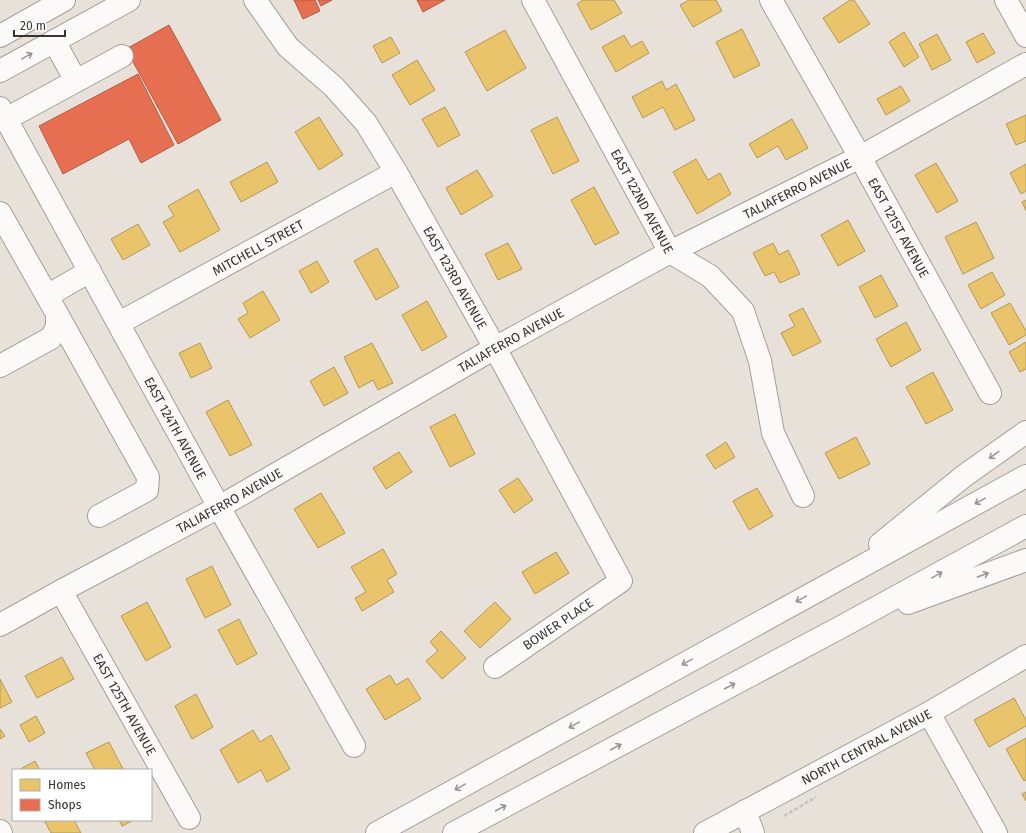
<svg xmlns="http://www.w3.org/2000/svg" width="1026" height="833" font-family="'Fira Sans',sans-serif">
<rect width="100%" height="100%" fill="#e7e1d9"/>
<g fill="#e9c46a" stroke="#b49858">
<path d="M583 0H614L622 13 591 30 577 4Z"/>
<path d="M689 0H716L722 11 693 27 680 5Z"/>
<path d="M850 0H854L870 24 839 43 823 18Z"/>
<path d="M742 29 760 65 734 78 716 42Z"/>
<path d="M505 30 526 68 487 91 465 52Z"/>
<path d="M904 32 919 57 904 67 889 42Z"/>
<path d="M983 33 995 53 977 63 966 42Z"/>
<path d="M937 34 951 60 932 70 919 44Z"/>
<path d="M624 35 631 47 642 41 649 53 616 72 602 47Z"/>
<path d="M391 37 400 53 382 63 373 46Z"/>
<path d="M417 60 435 90 410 105 392 75Z"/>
<path d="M662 81 666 90 676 84 695 120 675 130 663 107 643 118 632 97Z"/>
<path d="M901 86 910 101 886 115 877 99Z"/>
<path d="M445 107 460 135 438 147 422 119Z"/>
<path d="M1026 115V141L1016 145 1006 124Z"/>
<path d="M319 117 343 155 319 170 295 132Z"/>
<path d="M557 117 579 161 553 174 531 130Z"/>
<path d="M792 119 808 148 786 160 778 146 757 158 749 144Z"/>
<path d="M696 159 708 180 720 173 731 194 697 214 673 172Z"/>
<path d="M267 162 278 182 241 202 230 182Z"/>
<path d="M936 163 958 201 937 213 915 175Z"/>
<path d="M1026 164V191L1021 194 1010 173Z"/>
<path d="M477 170 493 196 461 215 446 188Z"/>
<path d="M594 187 619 233 595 245 571 200Z"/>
<path d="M198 189 220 230 180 252 163 222 174 216 168 206Z"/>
<path d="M1026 200V211L1022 202Z"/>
<path d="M848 220 865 251 838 266 821 235Z"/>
<path d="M976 222 994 258 963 274 945 237Z"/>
<path d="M138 224 150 245 123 260 111 239Z"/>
<path d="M508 243 522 269 498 280 485 254Z"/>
<path d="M773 243 779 255 788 250 800 274 780 283 774 272 765 276 753 253Z"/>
<path d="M377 248 399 287 376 300 354 261Z"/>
<path d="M317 261 329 282 311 293 299 271Z"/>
<path d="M992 272 1005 295 981 309 968 285Z"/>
<path d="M881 275 898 306 875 318 859 287Z"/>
<path d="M263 291 280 320 250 338 238 319 248 313 243 303Z"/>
<path d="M427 301 447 337 422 351 402 315Z"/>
<path d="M1010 303 1026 331V335L1009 345 991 313Z"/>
<path d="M803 308 821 342 793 356 781 333 795 326 789 315Z"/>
<path d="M906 322 921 350 891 367 876 339Z"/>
<path d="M1026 342V369L1020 372 1009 352Z"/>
<path d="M200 343 212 368 191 378 179 353Z"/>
<path d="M372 343 393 383 378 390 373 380 359 388 344 357Z"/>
<path d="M334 367 348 393 324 406 310 381Z"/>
<path d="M933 372 953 410 926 424 906 387Z"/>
<path d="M228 400 252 445 230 456 206 412Z"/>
<path d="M455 414 475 454 450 467 430 427Z"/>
<path d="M856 437 870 464 839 479 825 453Z"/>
<path d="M726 442 735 457 715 469 706 455Z"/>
<path d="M399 452 412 472 386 489 373 468Z"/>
<path d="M518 478 533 500 514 513 499 490Z"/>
<path d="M757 488 773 516 749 530 733 501Z"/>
<path d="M321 493 345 533 318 548 294 509Z"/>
<path d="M383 549 397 574 387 580 394 592 362 611 355 598 366 592 351 567Z"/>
<path d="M556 552 569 573 535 594 522 572Z"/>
<path d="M212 566 231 605 205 618 186 579Z"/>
<path d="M147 602 171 647 146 661 121 616Z"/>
<path d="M495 602 511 619 480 648 464 631Z"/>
<path d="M239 619 257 654 237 665 218 630Z"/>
<path d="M441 631 466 658 442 679 426 661 438 651 430 642Z"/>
<path d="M62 657 74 679 37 698 25 676Z"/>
<path d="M390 675 396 685 408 678 421 699 385 720 366 689Z"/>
<path d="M0 679 12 702 0 708Z"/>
<path d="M196 694 213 727 192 739 175 706Z"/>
<path d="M1014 698 1026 720V726L989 747 974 720Z"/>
<path d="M36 716 45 733 29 742 20 725Z"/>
<path d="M0 729 5 736 0 739Z"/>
<path d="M253 730 260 742 271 735 290 769 267 782 261 770 238 783 220 750Z"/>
<path d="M1026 738V780L1024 781 1006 749Z"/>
<path d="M109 742 123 769 95 770 86 753Z"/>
<path d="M35 761 40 770H19Z"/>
<path d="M1026 792V801L1022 794Z"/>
<path d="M44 820H74L81 833H51Z"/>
<path d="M119 820H134L122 826Z"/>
</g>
<g fill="#e76f51" stroke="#b25d46">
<path d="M294 0H315L320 11 303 19Z"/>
<path d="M318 0H332L321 6Z"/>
<path d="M417 0H445L423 12Z"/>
<path d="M169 25 221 120 178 144 126 49Z"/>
<path d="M138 74 174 145 141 163 129 139 63 174 39 126Z"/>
</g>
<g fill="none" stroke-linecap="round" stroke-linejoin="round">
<g stroke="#a49f99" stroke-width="24">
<g id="minor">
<path id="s1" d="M255 0 288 47 334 87 366 123 396 172 495 348 621 581 495 667"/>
<path id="s2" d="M533 0 670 252 710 276 743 311 760 361 773 433 803 496"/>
<path id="s3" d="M771 0 860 157 990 393"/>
<path d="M1006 0 1026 36"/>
<path d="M54 41 76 81"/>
<path id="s4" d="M0 108 219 507 354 746"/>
<path d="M6 119 122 56"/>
<path d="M0 213 47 296 90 271"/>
<path d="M47 296 148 477 147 490 99 516"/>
<path id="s5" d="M119 323 396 172"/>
<path d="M0 366 51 338 57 327V314"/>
<path id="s6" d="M61 591 189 818"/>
<path id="s7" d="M0 625 61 591 219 507 495 348 670 252 860 157 1026 64"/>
<path d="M929 713 996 833"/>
<path d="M745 811 753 833"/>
<path d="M0 831 1 833"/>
<path id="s8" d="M705 833 929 713 1026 656"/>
</g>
</g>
<g stroke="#a49f99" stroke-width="24">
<g id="major">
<path d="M0 36 64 0"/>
<path d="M0 71 129 0"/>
</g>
</g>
<g stroke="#a49f99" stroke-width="24">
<g id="highway">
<path d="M880 544 964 476 1026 432"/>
<path d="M908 603 1026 560"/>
<path d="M377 833 1026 476"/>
<path d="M454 833 841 627 1026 526"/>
</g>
</g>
<path stroke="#c4c2be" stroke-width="2.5" stroke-dasharray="4 2" stroke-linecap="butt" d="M784 816 816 797"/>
<use href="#minor" stroke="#fbfaf9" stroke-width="22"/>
<use href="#major" stroke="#fbfaf9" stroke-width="22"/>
<use href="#highway" stroke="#fbfaf9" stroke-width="22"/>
</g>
<defs><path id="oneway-shaft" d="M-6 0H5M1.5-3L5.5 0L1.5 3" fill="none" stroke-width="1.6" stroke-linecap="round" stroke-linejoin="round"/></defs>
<g stroke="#999693">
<use href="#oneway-shaft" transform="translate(27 56) rotate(-29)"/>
<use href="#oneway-shaft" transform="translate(994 455) rotate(144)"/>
<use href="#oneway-shaft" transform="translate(980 501) rotate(151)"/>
<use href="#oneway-shaft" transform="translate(937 575) rotate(-29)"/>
<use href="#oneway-shaft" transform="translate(983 575) rotate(-20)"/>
<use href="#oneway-shaft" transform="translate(801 599) rotate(151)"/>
<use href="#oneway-shaft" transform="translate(687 662) rotate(151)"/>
<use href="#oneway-shaft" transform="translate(730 686) rotate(-28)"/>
<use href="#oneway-shaft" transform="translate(574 725) rotate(151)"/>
<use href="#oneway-shaft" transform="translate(616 747) rotate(-28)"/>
<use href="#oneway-shaft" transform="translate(460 787) rotate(151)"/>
<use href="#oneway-shaft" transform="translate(501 808) rotate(-28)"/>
</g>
<g text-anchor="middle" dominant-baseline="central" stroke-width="4" stroke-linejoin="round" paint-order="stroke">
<g font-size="13" fill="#37332d" stroke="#fff">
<text stroke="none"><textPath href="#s7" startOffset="909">TALIAFERRO AVENUE</textPath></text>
<text stroke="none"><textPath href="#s2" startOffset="229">EAST 122ND AVENUE</textPath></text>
<text stroke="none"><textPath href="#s3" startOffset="261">EAST 121ST AVENUE</textPath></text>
<text stroke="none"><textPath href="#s5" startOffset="158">MITCHELL STREET</textPath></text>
<text stroke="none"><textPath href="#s1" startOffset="345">EAST 123RD AVENUE</textPath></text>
<text stroke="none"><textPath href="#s7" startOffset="585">TALIAFERRO AVENUE</textPath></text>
<text stroke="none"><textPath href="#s4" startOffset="365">EAST 124TH AVENUE</textPath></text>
<text stroke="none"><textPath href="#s7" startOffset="261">TALIAFERRO AVENUE</textPath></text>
<text transform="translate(558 624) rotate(-34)">BOWER PLACE</text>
<text stroke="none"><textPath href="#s6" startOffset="130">EAST 125TH AVENUE</textPath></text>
<text stroke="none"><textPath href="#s8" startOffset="183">NORTH CENTRAL AVENUE</textPath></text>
</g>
</g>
<rect x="12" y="769" width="140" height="52" fill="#ffffff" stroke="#afadab"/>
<rect x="20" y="779" width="20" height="12" fill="#e9c46a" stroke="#afadab"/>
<text x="48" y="789" font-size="12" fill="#37332d">Homes</text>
<rect x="20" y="799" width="20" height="12" fill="#e76f51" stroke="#afadab"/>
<text x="48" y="809" font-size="12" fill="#37332d">Shops</text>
<path d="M14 30v6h51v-6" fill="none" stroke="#37332d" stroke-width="2"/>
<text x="20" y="30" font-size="12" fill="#37332d" stroke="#ffffff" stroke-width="3" paint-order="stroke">20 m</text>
</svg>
